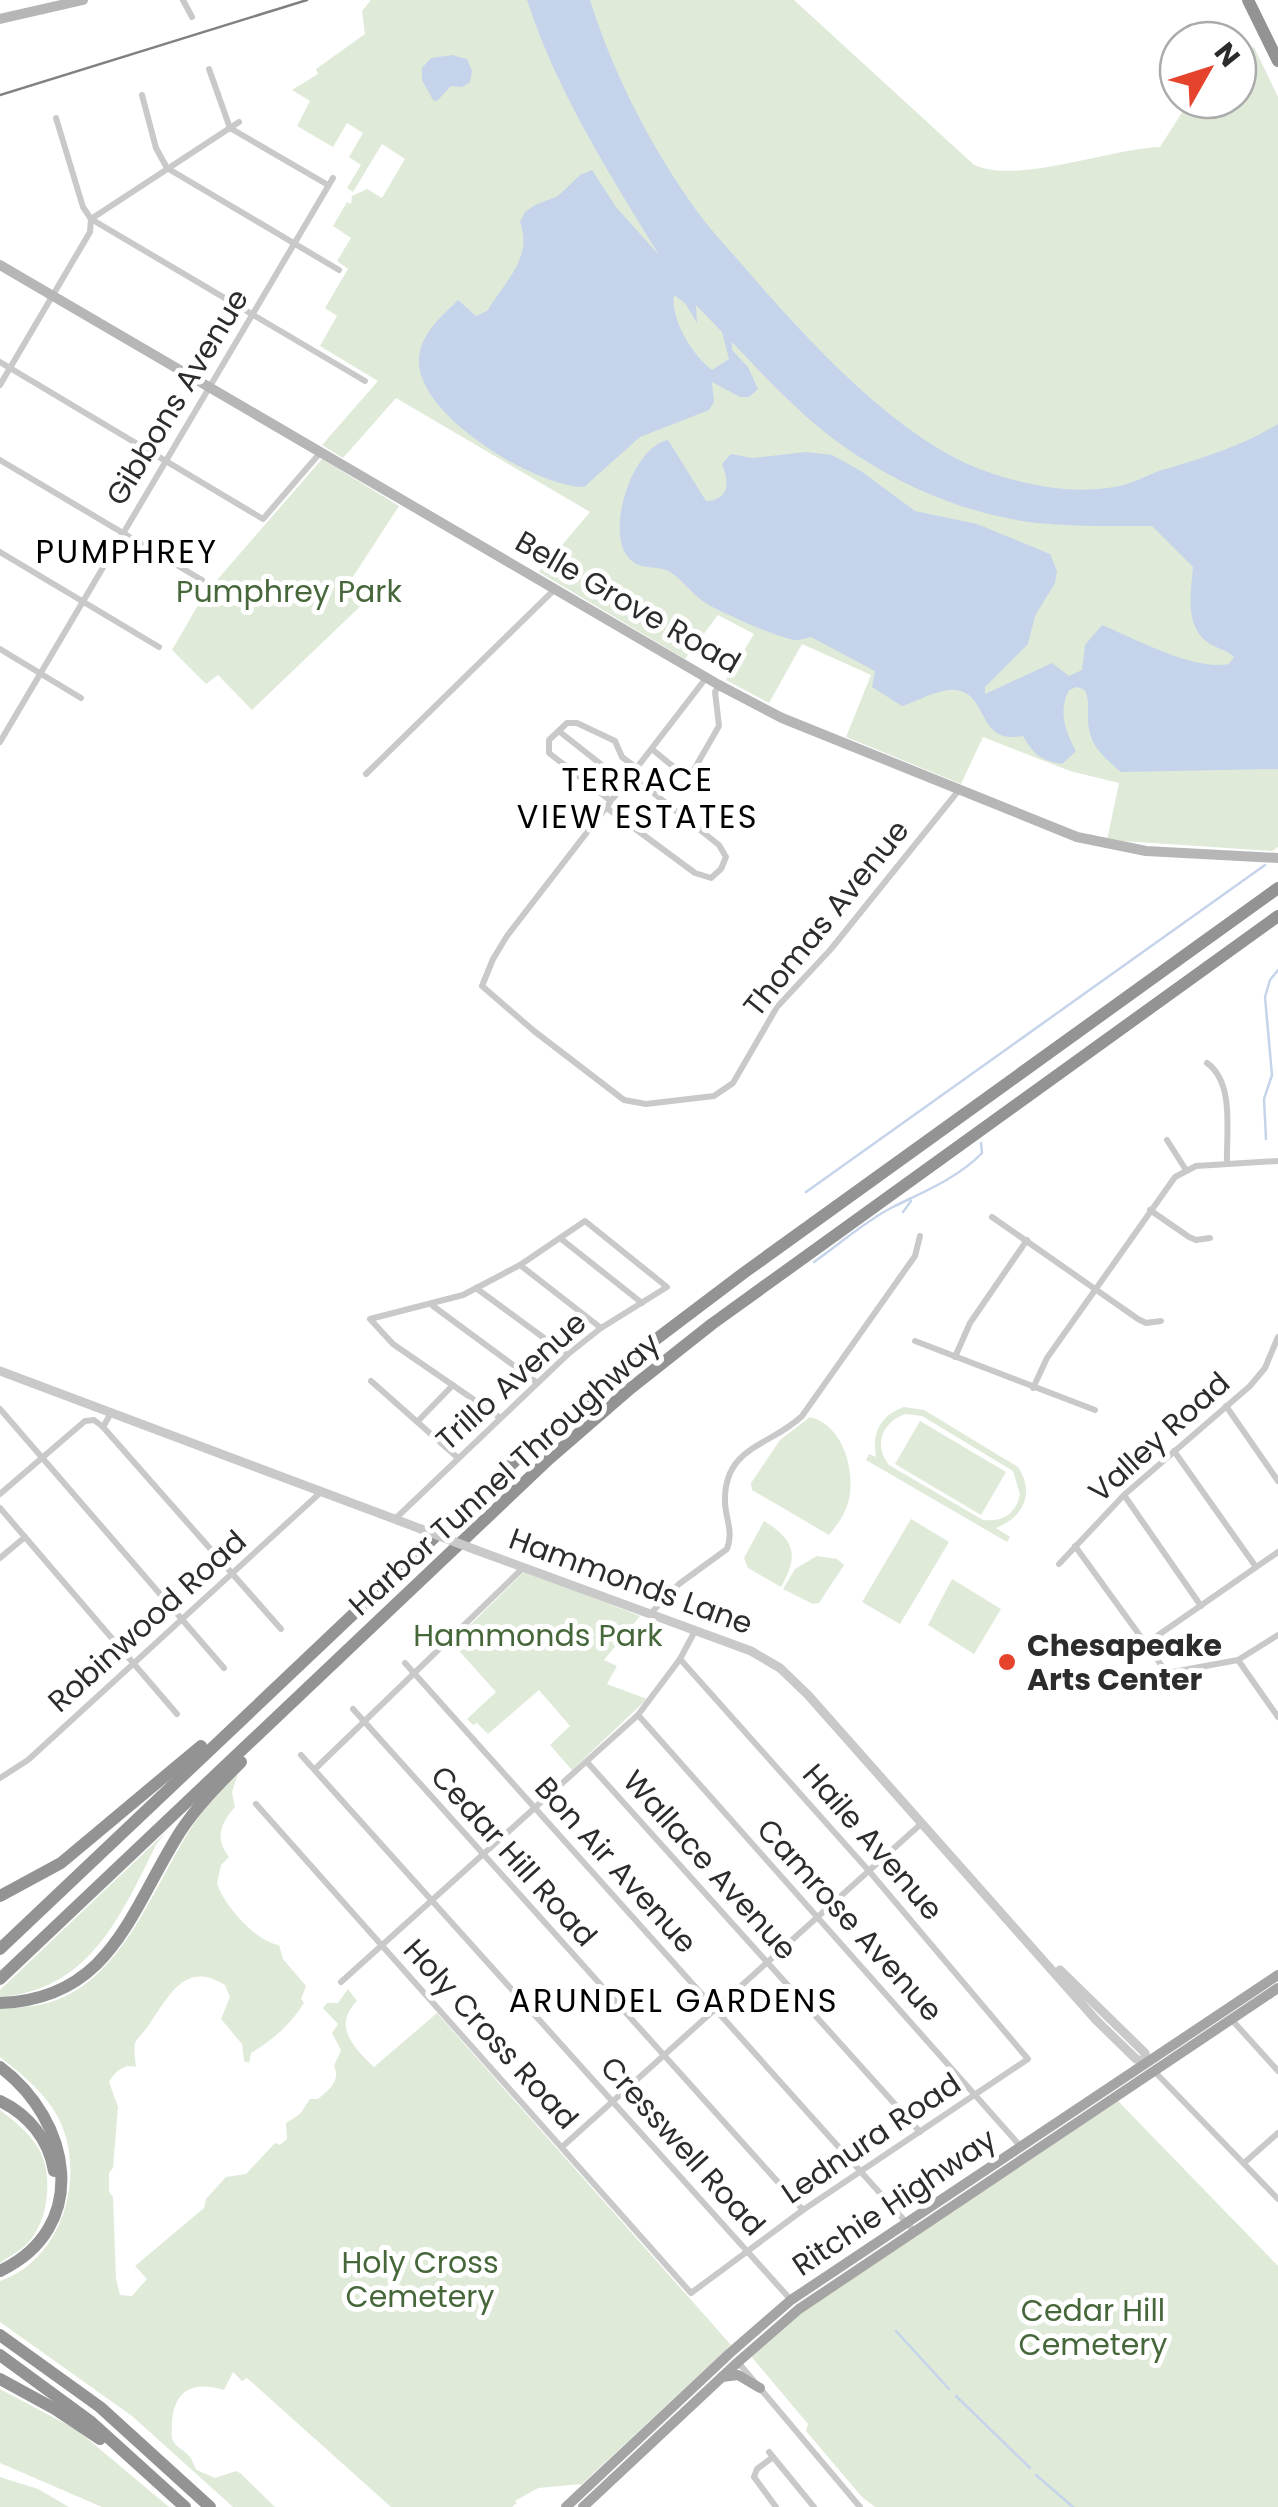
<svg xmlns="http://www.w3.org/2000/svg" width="1278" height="2507" font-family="Poppins,sans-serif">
<rect width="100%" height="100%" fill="#fff"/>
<g fill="#dfead9" fill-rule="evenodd">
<path d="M371 0H794L973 164C1014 186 1112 148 1160 147L1190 100H1238V46L1242 52 1254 47 1278 97V847L1272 851 1107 840 1119 783 1070 771 983 737 961 784 846 737 871 675 802 644 769 703 726 680 754 634 718 615 685 659 539 572 590 512 396 398 343 458 322 445 378 381 320 346 337 316 325 308 348 269 337 261 351 238 333 226 347 202 351 204 352 196 367 189 382 198 405 159 382 144 353 192 347 188 361 165 349 157 363 133 347 123 333 147 297 126 310 101 292 90 318 74 316 69 365 34 362 11Z"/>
<path d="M322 459 399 506 349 583 371 596 252 710 218 675 206 684 172 650 204 595Z"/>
<path d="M904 1407 924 1410 1018 1467C1035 1493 1024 1517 996 1528L1010 1537 1007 1542 866 1460 869 1454 876 1457C872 1432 880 1416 904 1407ZM905 1414 922 1416 1013 1471 1020 1494C1016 1514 1003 1522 983 1520L889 1465C873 1444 882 1423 905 1414Z"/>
<path d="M810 1417C843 1425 855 1470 849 1499 846 1513 838 1524 829 1535L752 1490 751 1483 780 1440Z"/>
<path d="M920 1421 1006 1472 981 1515 895 1464Z"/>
<path d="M911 1519 949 1542 900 1624 862 1602Z"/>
<path d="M764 1521C795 1540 799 1555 781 1587L748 1568 744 1558Z"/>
<path d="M817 1556 837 1559 844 1565 819 1603 813 1604 783 1589 795 1569Z"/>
<path d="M525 1571 640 1616 604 1660 617 1666 607 1684 647 1699 572 1770 550 1745 570 1726 539 1690 488 1734 477 1723 473 1725 467 1719 496 1692 452 1643Z"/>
<path d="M952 1579 1001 1609 974 1654 928 1625Z"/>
<path d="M238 1774 232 1792 235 1807C221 1823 214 1838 229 1857L221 1865 217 1883C223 1904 256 1942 279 1945L283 1959 306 1986 301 1999 304 2003C290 2025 274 2039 251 2053L249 2063 244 2061 242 2044 221 2019 230 1997 225 1985C185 1960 170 1995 150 2023 135 2046 132 2034 136 2067 124 2063 114 2073 109 2082L118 2107 113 2168 109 2173V2192L113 2197 116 2279 120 2295 132 2296 147 2279 135 2266 204 2208 206 2199 226 2177 246 2174 275 2143 280 2145 287 2139 286 2123 300 2114 310 2099H318C329 2090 341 2081 334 2066L341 2050 332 2033 338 2024 323 2008 327 2003H338L348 1989 357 2001C332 2026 354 2048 374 2067L437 2013 731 2345 582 2484 538 2488 515 2501 517 2503 512 2507H391L247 2378 242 2381 233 2372 224 2390C196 2381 174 2388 172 2422 172 2427 171 2433 172 2438 175 2448 184 2449 189 2456 193 2460 193 2465 197 2470L215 2478 236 2471 240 2473 275 2507H233L132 2416 0 2322V2281C65 2259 89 2168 55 2112 41 2089 20 2073 0 2057V2007C113 2017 144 1900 193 1825 205 1807 222 1789 238 1774Z"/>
<path d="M166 1832 156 1845C121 1915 90 1990 0 1997V1990Z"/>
<path d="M1118 2101 1278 2266V2507H875L862 2497 806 2431 808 2424 750 2355 801 2313Z"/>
<path d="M0 2110C15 2121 29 2133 39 2149 53 2174 49 2217 31 2239 24 2249 10 2256 0 2263Z"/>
<path d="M0 2389 77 2430 169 2507H102L0 2463Z"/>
<path d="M0 2477 38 2489 69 2507H0Z"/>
</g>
<g fill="#c5d4eb" fill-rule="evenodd">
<path d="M527 0H590C612 70 646 137 687 197 704 223 725 245 745 268 806 338 898 441 988 472 1030 487 1087 497 1130 483 1142 479 1153 472 1166 469 1206 457 1242 446 1278 424V769L1121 772C1101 755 1087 743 1088 715 1088 705 1089 700 1085 690L1077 687 1069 690C1058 711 1065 731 1076 751L1062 764C1042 761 1033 754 1023 736 976 745 990 695 956 690 940 688 918 701 902 706L872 687 875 671 811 637C806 638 801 640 796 640 785 641 715 610 704 602 692 594 683 580 670 572 657 564 640 572 628 557 605 530 633 446 668 440L706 501C729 500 730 483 722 464L731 454 752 458 806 452 832 455 861 471 915 511 977 524 1050 554 1057 571 1055 583 1035 616 1028 644 985 687V694L1052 663 1069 676 1082 670 1085 645 1102 625C1136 639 1194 671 1229 664L1234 657C1227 650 1223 651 1214 646 1183 631 1191 593 1193 567L1152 526C1114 526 1075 527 1037 523 950 513 860 468 797 408 774 387 753 364 732 342V350L748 367 758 389 749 397H740L712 382 714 402 709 410 640 437 584 487C536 487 413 414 419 357 422 332 442 316 458 300L476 316 487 311C506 280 533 258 520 222L525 212 535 205 558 196 580 175 592 170 616 207 659 255C609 173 557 92 527 0ZM674 295 685 303 697 323 696 305 722 332 729 359 712 370C693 356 670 319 674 295Z"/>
<path d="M452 55 467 59 472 71 470 82 462 87 451 86 437 101 433 100 422 80V68L431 58Z"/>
</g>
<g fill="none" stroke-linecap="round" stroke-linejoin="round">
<g stroke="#c5d4eb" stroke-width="2.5">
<path d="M1266 1139 1264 1099 1272 1075 1265 997 1270 980 1278 970"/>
<path d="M806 1192 1265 865"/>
<path d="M903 1212 911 1201"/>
<path d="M814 1262C840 1244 865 1221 893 1207 923 1192 958 1178 982 1153L981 1143"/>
<path d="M896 2331 949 2389"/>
<path d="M956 2396 1030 2468"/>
<path d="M1036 2475 1073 2507"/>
</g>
<g stroke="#c9c9c9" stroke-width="6">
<path d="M183 0 192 17"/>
<path d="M209 69 230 128 328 185"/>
<path d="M142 95 156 148 167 168 339 270"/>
<path d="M56 118 83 207 91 219 365 381"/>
<path d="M0 362 263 519 320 453"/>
<path d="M0 385 90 232 91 219 239 122"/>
<path d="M0 460 202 580"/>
<path d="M0 552 159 647"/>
<path d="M0 649 81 698"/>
<path d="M706 678 507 936 493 959 482 986 534 1031 624 1100 646 1104 714 1096 733 1083 777 1007 831 949 959 790"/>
<path d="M560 732 626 784"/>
<path d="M0 742 333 178"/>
<path d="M653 750 681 773H692L719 726 715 692 719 686"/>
<path d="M366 774 554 590"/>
<path d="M612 802 549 753V740L567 723H577L615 741 622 757 638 769"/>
<path d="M607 808 695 873 711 878 721 869 726 857 719 845 632 776"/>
<path d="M1207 1063C1235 1083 1226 1133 1227 1164"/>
<path d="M1167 1140 1186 1170"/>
<path d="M1150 1210 1189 1237 1196 1240 1210 1238"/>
<path d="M992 1217 1138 1319 1146 1323 1161 1321"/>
<path d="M560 1238 642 1303"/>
<path d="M520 1265 601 1328"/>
<path d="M476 1288 567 1355"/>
<path d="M433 1306 536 1382"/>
<path d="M915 1341 1095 1410"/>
<path d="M955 1357 970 1323 1027 1240"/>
<path d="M371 1381 458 1458"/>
<path d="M1033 1388 1047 1358 1175 1177 1196 1166 1278 1161"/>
<path d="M1226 1406 1278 1481"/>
<path d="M0 1409 224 1668"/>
<path d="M111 1413 103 1427 281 1629"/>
<path d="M418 1421 453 1385"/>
<path d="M1174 1451 1256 1567"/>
<path d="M0 1494 85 1421 94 1420 103 1427"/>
<path d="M1124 1495 1201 1606"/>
<path d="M0 1508 177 1714"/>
<path d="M395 1519 567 1355 601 1328 667 1287 585 1221 520 1265 463 1295 370 1319 393 1344 499 1417"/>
<path d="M1075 1546 1167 1673 1238 1660 1278 1635"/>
<path d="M0 1558 25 1537"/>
<path d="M1059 1564 1124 1495 1250 1386 1265 1368 1278 1337"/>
<path d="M650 1614 679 1584 727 1549C734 1531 725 1518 725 1501 724 1446 771 1446 802 1416L915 1256 920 1236"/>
<path d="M1144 1645 1278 1552"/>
<path d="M1238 1660 1278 1717"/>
<path d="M405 1663 914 2231"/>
<path d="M353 1709 803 2210"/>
<path d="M638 1715 1022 2148"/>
<path d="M301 1755 791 2300"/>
<path d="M587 1762 920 2132"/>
<path d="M315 1769 523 1568"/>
<path d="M0 1778 28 1760 321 1492"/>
<path d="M256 1804 691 2293 803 2210 1028 2059 869 1871 680 1659"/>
<path d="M341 1982 638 1715 680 1659 695 1631"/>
<path d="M1232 2020 1278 2071"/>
<path d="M1154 2071 1278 2199"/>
<path d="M562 2147 922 1823"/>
<path d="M1244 2163 1278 2133"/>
<path d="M737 2361 860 2507"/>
<path d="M769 2452 814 2507"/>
<path d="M773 2457 757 2469 754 2477 776 2507"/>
</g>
<g stroke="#c9c9c9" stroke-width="9">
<path d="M0 1371 421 1529"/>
<path d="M476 1550 751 1651 780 1668 808 1695 1096 2020 1136 2059 1146 2063"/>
<path d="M1060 1970 1145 2053 1146 2063"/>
</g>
<g stroke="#b6b6b6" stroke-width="10">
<path d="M0 19 83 0"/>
<path d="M0 265 719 685 782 718 1077 837 1146 851 1278 858"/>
</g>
<g stroke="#a4a4a4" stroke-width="10">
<path d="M722 2377 738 2375 760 2388"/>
<path d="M566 2507 730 2353 791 2300 1278 1975"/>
<path d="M583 2507 738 2362 799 2309 1278 1988"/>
</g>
<g stroke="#939393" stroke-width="12">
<path d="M1248 0 1278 61"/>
<path d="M0 1896 61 1863 201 1746"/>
<path d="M0 1949 534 1443 655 1340 745 1272 1278 888"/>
<path d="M0 1979 549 1459 631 1388 712 1324 1278 916"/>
<path d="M0 2003C111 1999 130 1911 180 1832 197 1806 219 1784 241 1762"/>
<path d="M0 2067C71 2120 92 2227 0 2271"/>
<path d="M0 2101C29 2115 49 2140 54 2171"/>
<path d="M0 2335 100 2407 210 2507"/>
<path d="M0 2355 90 2421 185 2507"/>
<path d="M0 2379 55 2409 100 2439"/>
</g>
<path stroke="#818181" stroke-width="2.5" d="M0 95 307 0"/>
<path stroke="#c9c9c9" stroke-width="9" d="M421 1529 476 1550"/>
</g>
<circle fill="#e5432c" stroke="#fff" stroke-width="4" cx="1007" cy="1662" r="10"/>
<g text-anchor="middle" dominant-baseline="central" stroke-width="10" stroke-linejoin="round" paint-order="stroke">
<g font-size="30" fill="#2c2c2c" stroke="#fff">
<text transform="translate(177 397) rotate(-59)">Gibbons Avenue</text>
<text transform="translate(628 602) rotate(30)">Belle Grove Road</text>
<text transform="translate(826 918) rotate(-51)">Thomas Avenue</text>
<text transform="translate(511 1381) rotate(-42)">Trillo Avenue</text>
<text transform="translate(1159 1437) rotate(-42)">Valley Road</text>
<text transform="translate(504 1474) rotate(-42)">Harbor Tunnel Throughway</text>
<text transform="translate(631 1581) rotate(20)">Hammonds Lane</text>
<text transform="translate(147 1621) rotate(-42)">Robinwood Road</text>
<text transform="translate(873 1842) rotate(49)">Haile Avenue</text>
<text transform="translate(514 1856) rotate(48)">Cedar Hill Road</text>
<text transform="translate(616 1865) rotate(48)">Bon Air Avenue</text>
<text transform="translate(710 1865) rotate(48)">Wallace Avenue</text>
<text transform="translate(850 1920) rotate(48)">Camrose Avenue</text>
<text transform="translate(491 2034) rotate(48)">Holy Cross Road</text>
<text transform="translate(871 2138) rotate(-34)">Lednura Road</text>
<text transform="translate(683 2146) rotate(48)">Cresswell Road</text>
<text transform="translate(894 2202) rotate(-34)">Ritchie Highway</text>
</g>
<g font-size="30" fill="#46673a" stroke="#fff">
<text x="289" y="591">Pumphrey Park</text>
<text x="538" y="1635">Hammonds Park</text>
<text x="420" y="2262">Holy Cross<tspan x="420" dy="34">Cemetery</tspan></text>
<text x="1093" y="2310">Cedar Hill<tspan x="1093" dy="34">Cemetery</tspan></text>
</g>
<g font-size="30" font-weight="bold" fill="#2c2c2c" stroke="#fff" text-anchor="start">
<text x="1027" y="1645">Chesapeake<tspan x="1027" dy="34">Arts Center</tspan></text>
</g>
<g font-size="32" letter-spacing="2.5" fill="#000" stroke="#fff">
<text x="127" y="551">PUMPHREY</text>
<text x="638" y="779">TERRACE<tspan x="638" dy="37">VIEW ESTATES</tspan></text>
<text x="674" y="2000">ARUNDEL GARDENS</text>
</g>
</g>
<g transform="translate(1208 70) rotate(51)"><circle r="48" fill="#ffffff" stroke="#ababab" stroke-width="2.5"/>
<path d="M0-8L18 38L0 25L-18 38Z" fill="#e5432c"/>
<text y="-15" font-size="28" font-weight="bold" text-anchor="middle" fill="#2c2c2c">N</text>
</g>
</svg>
